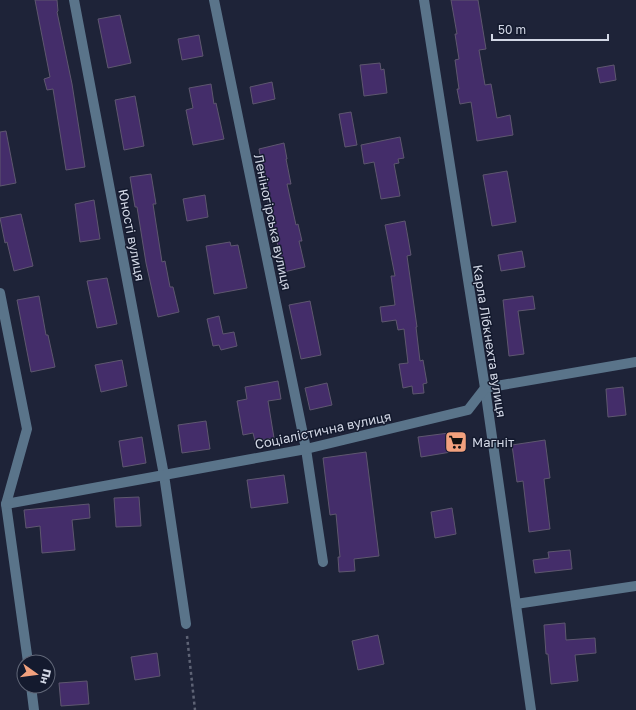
<svg xmlns="http://www.w3.org/2000/svg" width="636" height="710" font-family="'Golos Text',sans-serif">
<rect width="100%" height="100%" fill="#1e2338"/>
<g fill="#442d6a" stroke="#5e576f">
<path d="M35 0H57L58 11 57 12 72 84 85 167 66 170 53 89 47 90 44 79 50 77Z"/>
<path d="M451 0H478L486 49 479 50 485 85 491 84 497 118 510 115 513 135 477 141 471 102 460 104 457 89H459L455 60 459 59 455 34H457Z"/>
<path d="M120 15 131 63 108 68 98 19Z"/>
<path d="M199 35 203 56 182 60 178 39Z"/>
<path d="M380 63 381 70 384 69 387 93 364 96 360 65Z"/>
<path d="M614 65 616 80 600 83 597 68Z"/>
<path d="M272 82 275 99 253 104 250 87Z"/>
<path d="M211 84 214 104 216 103 224 139 193 145 186 110 193 108 189 88Z"/>
<path d="M135 96 144 146 124 150 115 100Z"/>
<path d="M351 112 357 145 345 147 339 114Z"/>
<path d="M6 131 16 183 0 186V132Z"/>
<path d="M400 137 404 158 398 159 399 163 394 164 400 196 381 199 374 162 364 164 361 145Z"/>
<path d="M284 143 287 159H286L291 184H287L296 225 298 224 302 241H299L305 267 284 272 269 207 259 149Z"/>
<path d="M507 171 516 222 492 226 483 175Z"/>
<path d="M151 174 156 204H153L162 262 165 261 170 287H173L179 312 158 317 146 263 137 207H135L130 177Z"/>
<path d="M205 195 208 217 187 221 183 199Z"/>
<path d="M94 200 100 239 80 242 75 204Z"/>
<path d="M21 214 33 266 14 271 7 242 5 243 0 218Z"/>
<path d="M405 221 411 255 407 256 417 327H416L420 361 423 360 427 383 423 384 424 393 413 394 412 386 403 388 399 364 408 363 404 329 398 330 396 320 382 322 380 307 395 305 391 276H395L385 225Z"/>
<path d="M230 242 231 246 238 245 247 288 214 294 206 246Z"/>
<path d="M522 251 525 267 501 271 498 255Z"/>
<path d="M107 278 117 324 97 328 87 281Z"/>
<path d="M39 296 46 335H48L55 367 31 372 17 300Z"/>
<path d="M533 296 535 309 518 311 524 354 509 356 503 300Z"/>
<path d="M310 301 321 355 301 359 289 305Z"/>
<path d="M219 316 223 334 234 332 237 346 221 350 219 345 213 346 207 319Z"/>
<path d="M122 360 127 386 101 392 95 365Z"/>
<path d="M278 381 281 399 268 401 274 438 255 441 253 433 243 435 237 401 247 399 245 387Z"/>
<path d="M327 383 332 405 310 410 305 388Z"/>
<path d="M623 387 626 415 608 417 606 389Z"/>
<path d="M206 421 210 449 182 453 178 425Z"/>
<path d="M449 433 451 452 421 457 418 437Z"/>
<path d="M142 437 146 463 123 467 119 441Z"/>
<path d="M545 440 550 478 544 479 550 529 529 532 523 481 517 482 512 445Z"/>
<path d="M366 452 379 556 354 559 355 571 339 572 338 557H340L336 514 330 515 323 458Z"/>
<path d="M284 475 288 503 251 508 247 480Z"/>
<path d="M139 497 141 526 116 527 114 498Z"/>
<path d="M89 504 90 518 72 520 75 550 42 553 40 526 26 528 24 510Z"/>
<path d="M452 508 456 534 435 538 431 512Z"/>
<path d="M570 550 572 569 535 573 533 560 549 558 548 552Z"/>
<path d="M565 623 566 640 595 638 596 653 575 655 578 681 551 684 548 654H546L544 625Z"/>
<path d="M378 635 384 664 358 670 352 641Z"/>
<path d="M157 653 160 676 135 680 131 657Z"/>
<path d="M87 681 89 704 61 706 59 683Z"/>
</g>
<g fill="none" stroke-linecap="round" stroke-linejoin="round">
<path stroke="#5e6375" stroke-width="2.5" stroke-dasharray="3 3" stroke-linecap="butt" d="M187 636 195 710"/>
<g stroke="#5a748a" stroke-width="10">
<path d="M74 0 164 475 186 624"/>
<path d="M214 0 306 449 323 562"/>
<path d="M424 0 485 388 531 710"/>
<path d="M0 293 27 429 6 504 28 662"/>
<path d="M6 504 306 449 468 410 485 388 636 362"/>
<path d="M516 604 636 586"/>
<path d="M31 686 34 710"/>
</g>
</g>
<defs>
<g id="supermarket-square" transform="scale(1.15)"><rect x="-9" y="-9" width="18" height="18" rx="4" fill="#f2a17e" stroke="#141a2e"/><path d="M-6-5.5h2.5l.6 2H6L4.5 2H-2.5L-4.4-4H-6ZM-1.5 3.2a1.3 1.3 0 1 0 .1 0ZM3 3.2a1.3 1.3 0 1 0 .1 0Z" fill="#111"/></g>
</defs>
<g fill-rule="evenodd">
<use href="#supermarket-square" x="456" y="442"/>
</g>
<g text-anchor="middle" dominant-baseline="central" stroke-width="3" stroke-linejoin="round" paint-order="stroke">
<g font-size="13" fill="#d2d7e5" stroke="#141a2e">
<text transform="translate(273 222) rotate(78)">Леніногірська вулиця</text>
<text transform="translate(132 235) rotate(79)">Юності вулиця</text>
<text transform="translate(490 341) rotate(81)">Карла Лібкнехта вулиця</text>
<text transform="translate(323 430) rotate(-12)">Соціалістична вулиця</text>
</g>
<g font-size="13" fill="#d2d7e5" stroke="#141a2e" text-anchor="start">
<text x="472" y="442">Магніт</text>
</g>
</g>
<g transform="translate(36 674) rotate(104)"><circle r="19" fill="#141a2e" stroke="#606677"/>
<path d="M0-3L7 15L0 10L-7 15Z" fill="#f2a17e"/>
<text y="-6" font-size="11" font-weight="bold" text-anchor="middle" fill="#d2d7e5">Пн</text>
</g>
<path d="M492 34v6h116v-6" fill="none" stroke="#d2d7e5" stroke-width="2"/>
<text x="498" y="34" font-size="12" fill="#d2d7e5" stroke="#141a2e" stroke-width="3" paint-order="stroke">50 m</text>
</svg>
